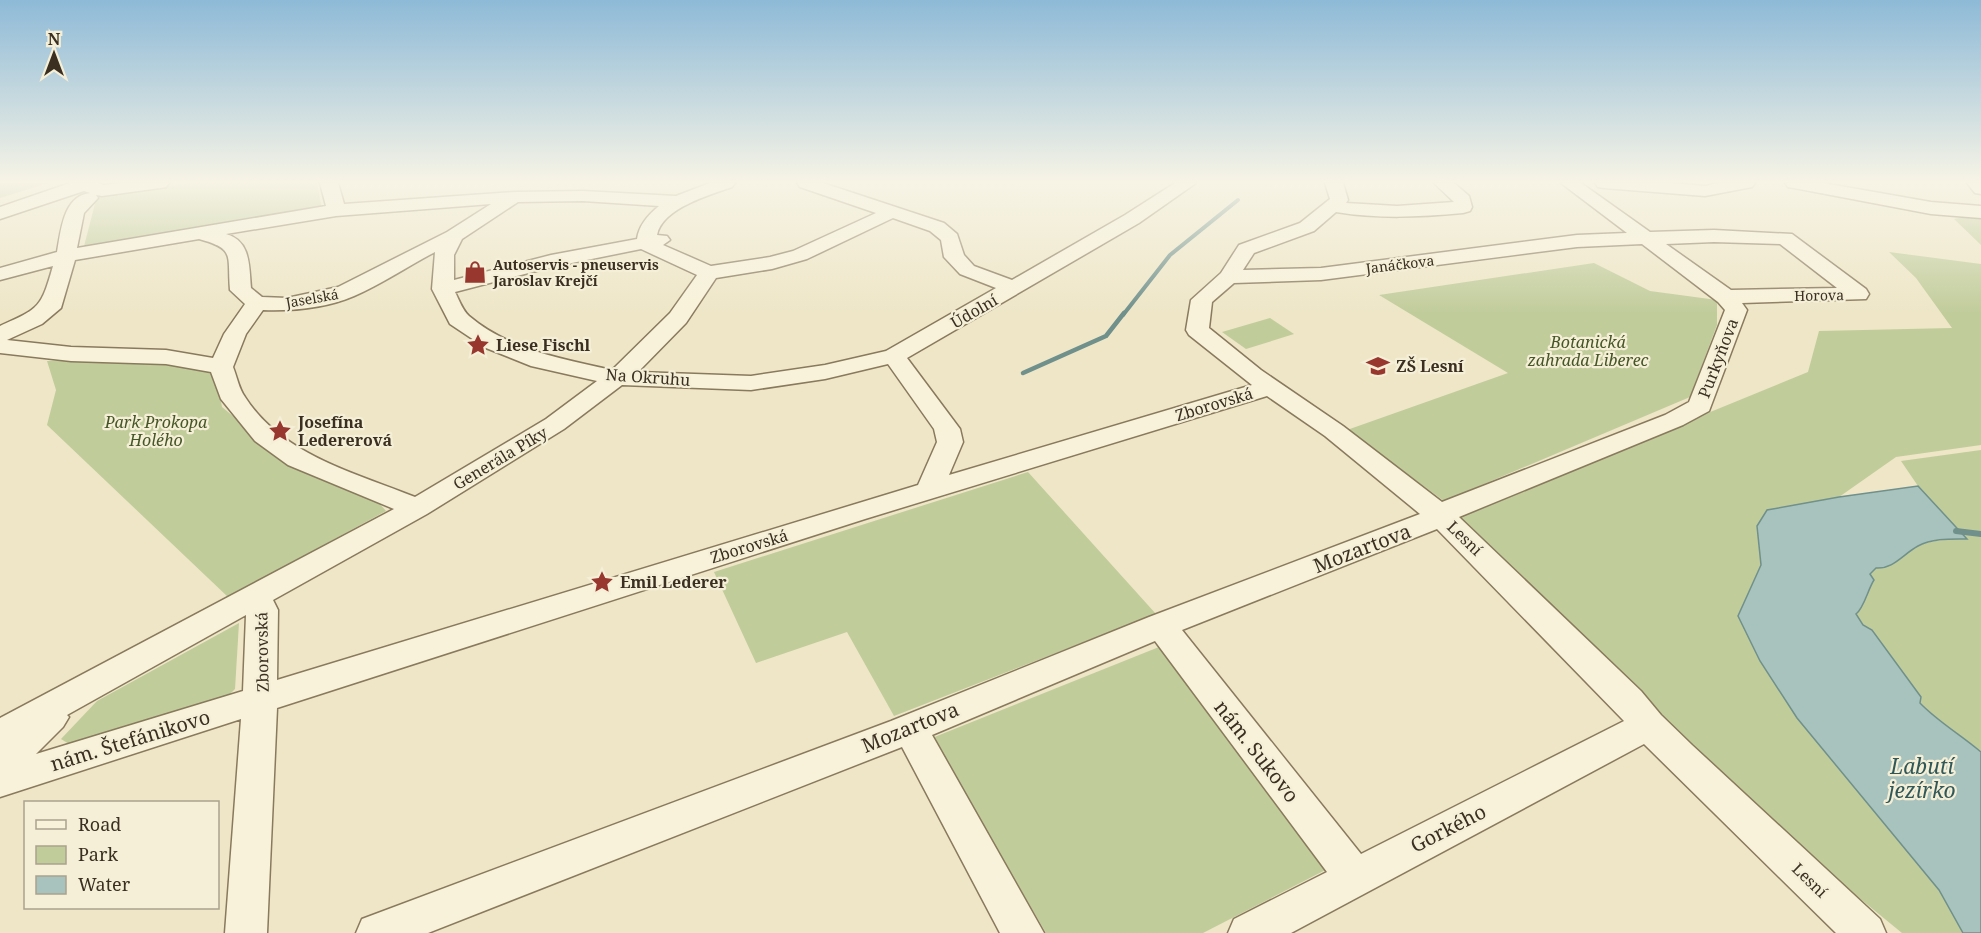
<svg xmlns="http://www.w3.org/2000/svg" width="1981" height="933" font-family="'Noto Serif',serif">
<rect width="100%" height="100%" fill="#eee6c7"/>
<g fill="#c1cc9b">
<path d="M192 183H317L322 209 83 250 97 196Z"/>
<path d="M1963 217 1981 218V245L1954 219Z"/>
<path d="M1889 252 1981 264V445L1896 457 1839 497 1767 510 1757 526 1761 565 1738 616 1760 661 1797 718 1939 890 1963 933H1902L1847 888 1681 739 1459 526 1461 514 1808 372 1819 331 1952 328 1916 278Z"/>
<path d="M1594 263 1650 291 1717 300V325L1690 397 1444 501 1347 430 1508 373 1379 295Z"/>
<path d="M1270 318 1294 334 1246 349 1222 332Z"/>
<path d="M158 358 211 368 216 373 222 407 281 456 379 503 386 511 228 597 47 425 56 390 47 361Z"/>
<path d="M1981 450V751C1961 735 1937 721 1920 702L1921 697 1872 630 1863 625 1856 614C1863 609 1868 589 1874 580L1870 574 1876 568C1896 569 1905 550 1923 544 1937 539 1951 540 1966 538L1918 486 1901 461Z"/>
<path d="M1028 472 1156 614 894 716 847 632 756 663 714 572Z"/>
<path d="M239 623 235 689 227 697 69 744 61 739 97 701Z"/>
<path d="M1159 647 1341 862 1203 933H1046L932 738Z"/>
</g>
<path fill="#b8c19a" d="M0 183H49L0 198Z"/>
<path fill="#a8c2bd" stroke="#6f908b" stroke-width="1.5" d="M1918 486 1967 539C1951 539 1933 538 1918 546 1903 554 1894 569 1876 568L1870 574 1874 580C1868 589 1864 608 1856 614L1863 625 1872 630 1921 697 1920 703C1937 721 1961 735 1981 752V933H1963L1939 890 1797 718 1760 661 1738 616 1761 565 1757 526 1767 510 1839 497Z"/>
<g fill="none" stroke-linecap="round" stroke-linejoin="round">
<path stroke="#6f908b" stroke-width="4" d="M1123 315 1170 255 1238 200"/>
<path stroke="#6f908b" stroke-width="4.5" d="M1023 373 1106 336 1124 313"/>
<path stroke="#6f908b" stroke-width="6" d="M1956 531 1981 534"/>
<g stroke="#89795d" stroke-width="3">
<g id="minor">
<path d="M70 183H99L103 185 122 183H169L166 187 160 188 102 196 96 195 98 198 84 213 77 248 326 206 320 183H338L344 204 515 192 583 191 676 196 710 183H735L732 187C710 195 662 208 657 235L667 236 670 240 663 245 711 266 770 257 793 251 876 213 800 187 797 183H823L944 223 957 234 964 255 974 266 1012 280 1125 215 1175 183H1196L1139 223 907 358 960 429 963 442 949 475 1252 385 1189 335 1186 330 1191 300 1221 273 1239 245 1300 223 1330 199 1325 183H1343L1348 200 1346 203 1397 206 1454 202 1434 183H1454L1469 196 1472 207 1470 211 1463 213C1420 217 1378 219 1336 212L1314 231 1254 253 1243 270 1321 268 1577 235 1627 233 1561 183H1581L1650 232 1714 230 1792 234 1866 289 1869 294 1866 299 1742 303 1747 310 1709 411 1683 425 1459 517 1641 691 1661 715 1692 745 1880 919 1886 933H1836L1644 744 1291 933H1228L1234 919 1327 872 1155 641 932 735 1044 933H1000L902 747 428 933H356L362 919 891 721 1149 617 1420 514 1325 436 1267 396 865 519 277 708 267 933H225L241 719 0 797V718L394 509 288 465 255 441 221 399 211 372 166 364 71 361 0 353V326C40 308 41 308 53 266L0 280V268L57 252C61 231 63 196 90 193L84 191 0 219V207ZM583 201 659 206C648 215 639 225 637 239L551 255 454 280V255L462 239 518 202ZM491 204 447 232 338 287 287 298 262 297 251 288C249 266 251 241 226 234L336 216ZM893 218 930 231 941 240 944 257 960 274 996 288 886 351 825 365 751 376 638 372 686 323 716 278 772 269 807 259ZM199 239C236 249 227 255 230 290L245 304 224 334 213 358 166 350 71 347 7 340 42 324 61 308 75 260ZM1714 242 1780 244 1837 288 1731 290 1666 244ZM1642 244 1718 302 1725 310 1689 402 1665 415 1442 502 1343 426 1261 370 1209 328 1212 302 1234 283 1321 280 1577 247ZM641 249 697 275 670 313 612 370C563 359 509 350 469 316 463 311 459 300 455 292L552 267ZM435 252 432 289 450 324 486 348 531 366 597 381 546 419 415 497C355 473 282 455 245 397 239 389 237 377 233 367L246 334 263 310C293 311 326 308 354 296 382 284 408 266 435 252ZM888 364 934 429 937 442 918 485 277 680 278 610 273 600 427 514 564 429 622 385 751 390 825 379ZM1437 529 1624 721 1361 854 1182 630ZM246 615 243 691 36 754 63 727 69 717 67 715Z"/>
<path d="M1595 183H1670L1705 186 1719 183H1755L1752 187 1705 196 1604 188 1598 187Z"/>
<path d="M1785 183H1823L1931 202 1981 206V218L1931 214 1794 188 1788 187Z"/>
<path d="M1967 183H1981V194L1975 193Z"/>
</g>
</g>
<use href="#minor" fill="#f8f2da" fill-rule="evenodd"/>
</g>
<linearGradient id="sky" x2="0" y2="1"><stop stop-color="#8ebad7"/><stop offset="0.58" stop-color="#f7f4e6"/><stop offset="1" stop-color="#f7f4e6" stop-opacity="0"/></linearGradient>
<rect width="1981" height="313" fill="url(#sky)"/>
<defs>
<g id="shop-bare" transform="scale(1.8)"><path d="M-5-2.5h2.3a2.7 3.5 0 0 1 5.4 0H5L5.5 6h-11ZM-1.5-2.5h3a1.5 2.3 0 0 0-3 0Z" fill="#97372e" stroke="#f5efd7" stroke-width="2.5" paint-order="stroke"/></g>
<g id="sight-bare" transform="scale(1.8)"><path d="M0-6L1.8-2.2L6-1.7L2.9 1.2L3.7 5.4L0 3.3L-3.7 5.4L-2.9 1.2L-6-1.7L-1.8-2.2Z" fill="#97372e" stroke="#f5efd7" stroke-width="2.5" paint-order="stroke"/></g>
<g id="school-bare" transform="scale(1.8)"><path d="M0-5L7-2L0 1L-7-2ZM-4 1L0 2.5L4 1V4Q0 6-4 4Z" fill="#97372e" stroke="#f5efd7" stroke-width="2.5" paint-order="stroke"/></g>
</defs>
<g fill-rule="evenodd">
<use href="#shop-bare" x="475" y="272"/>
<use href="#sight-bare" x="478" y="345"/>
<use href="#school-bare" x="1378" y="366"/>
<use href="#sight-bare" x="280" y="431"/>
<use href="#sight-bare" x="602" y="582"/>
</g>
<g text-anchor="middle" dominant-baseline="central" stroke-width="4.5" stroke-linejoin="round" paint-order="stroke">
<g font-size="14" font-weight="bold" fill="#3a2f20" stroke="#f5efd7" text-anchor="start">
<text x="493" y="264">Autoservis - pneuservis<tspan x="493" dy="16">Jaroslav Krejčí</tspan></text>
</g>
<g font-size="14" fill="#3a2f20" stroke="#f5efd7">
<text transform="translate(1400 264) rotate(-7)">Janáčkova</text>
<text transform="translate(1819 295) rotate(-1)">Horova</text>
<text transform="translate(312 298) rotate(-10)">Jaselská</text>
</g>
<g font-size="16" fill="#3a2f20" stroke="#f5efd7">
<text transform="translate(974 311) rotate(-30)">Údolní</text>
<text transform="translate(1718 358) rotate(-69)">Purkyňova</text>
<text transform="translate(648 377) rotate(4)">Na Okruhu</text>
<text transform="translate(1214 404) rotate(-17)">Zborovská</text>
<text transform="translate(500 458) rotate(-31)">Generála Píky</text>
<text transform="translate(1465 538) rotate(44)">Lesní</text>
<text transform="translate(749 546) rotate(-17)">Zborovská</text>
<text transform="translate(262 652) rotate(-91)">Zborovská</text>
<text transform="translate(1810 880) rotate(44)">Lesní</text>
</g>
<g font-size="16" font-style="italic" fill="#455627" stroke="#f5efd7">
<text x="1588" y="342">Botanická<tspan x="1588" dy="18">zahrada Liberec</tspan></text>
<text x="156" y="422">Park Prokopa<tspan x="156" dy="18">Holého</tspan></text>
</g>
<g font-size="16" font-weight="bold" fill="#3a2f20" stroke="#f5efd7" text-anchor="start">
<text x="496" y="345">Liese Fischl</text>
<text x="1396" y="366">ZŠ Lesní</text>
<text x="298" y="422">Josefína<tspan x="298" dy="18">Ledererová</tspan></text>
<text x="620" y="582">Emil Lederer</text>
</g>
<g font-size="20" fill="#3a2f20" stroke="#f5efd7">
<text transform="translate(1362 548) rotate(-21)">Mozartova</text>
<text transform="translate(910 727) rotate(-22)">Mozartova</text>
<text transform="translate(130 740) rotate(-17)">nám. Štefánikovo</text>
<text transform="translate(1257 751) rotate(52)">nám. Sukovo</text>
<text transform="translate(1448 828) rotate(-27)">Gorkého</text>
</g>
<g font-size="21" font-style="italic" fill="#305859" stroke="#f5efd7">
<text x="1922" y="766">Labutí<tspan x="1922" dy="24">jezírko</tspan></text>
</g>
</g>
<rect x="24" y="801" width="195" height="108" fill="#f5efd7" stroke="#aaa28e" stroke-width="1.5"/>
<rect x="36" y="820" width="30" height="9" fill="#f8f2da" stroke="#aaa28e" stroke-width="1.5"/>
<text x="78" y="831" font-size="18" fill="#3a2f20">Road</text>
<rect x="36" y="846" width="30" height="18" fill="#c1cc9b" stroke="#aaa28e" stroke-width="1.5"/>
<text x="78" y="861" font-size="18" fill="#3a2f20">Park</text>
<rect x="36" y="876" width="30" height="18" fill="#a8c2bd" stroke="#aaa28e" stroke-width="1.5"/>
<text x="78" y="891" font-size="18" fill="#3a2f20">Water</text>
<g transform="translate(54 54)" stroke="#f5efd7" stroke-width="4.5" paint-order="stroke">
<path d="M0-4.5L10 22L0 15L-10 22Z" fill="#3a2f20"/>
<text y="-9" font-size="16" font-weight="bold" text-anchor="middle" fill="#3a2f20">N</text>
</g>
</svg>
